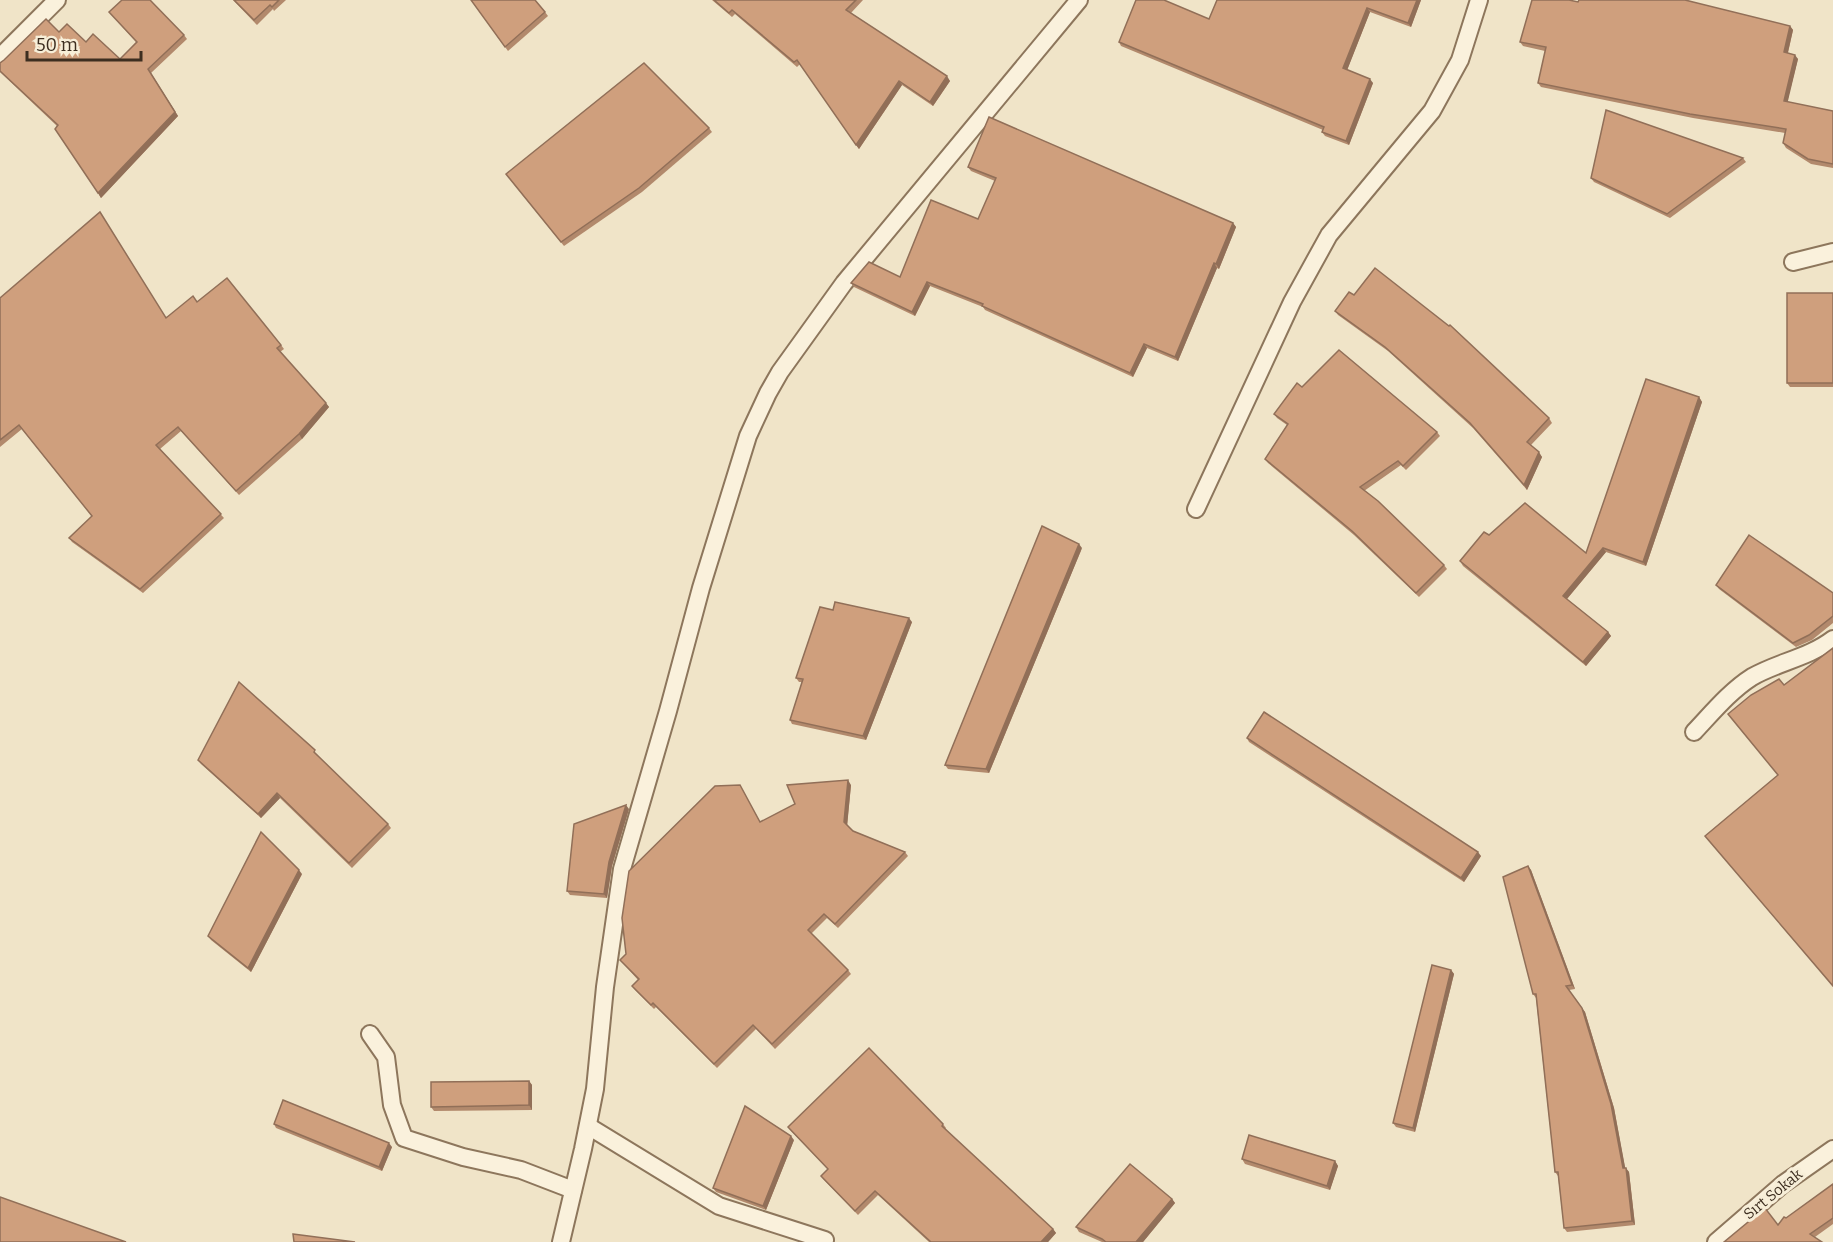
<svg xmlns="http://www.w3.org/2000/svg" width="1833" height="1242" font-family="Bitter,serif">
<rect width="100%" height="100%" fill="#f0e4c8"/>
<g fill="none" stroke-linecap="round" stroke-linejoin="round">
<g stroke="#8d765c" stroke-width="20">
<g id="street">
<path d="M0 57 57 0"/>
<path d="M1793 262 1833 252"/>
<path d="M1196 509 1292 302 1329 235 1432 111 1460 60 1479 0"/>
<path d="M1694 732C1712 713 1730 691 1752 677 1778 662 1808 658 1833 639"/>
<path d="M370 1034 386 1057 392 1105 404 1138 463 1157 521 1170 573 1190"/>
<path d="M588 1126 719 1206 825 1240"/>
<path d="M561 1242 583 1149 595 1089 605 987 622 869 668 711 701 588 748 436 768 393 780 372 844 283 1079 0"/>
<path d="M1716 1242 1783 1184 1833 1149"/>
</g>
</g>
<use href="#street" stroke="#faf1dc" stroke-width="16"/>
</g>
<g fill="#b2896c">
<path d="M233 0H286L274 11 273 9 257 25Z"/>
<path d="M471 0 545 12 548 16 508 51Z"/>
<path d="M712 0H863L851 13 950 81 933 106 902 85 859 149 800 64 797 67 735 14 732 17Z"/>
<path d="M1217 0H1421L1411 27 1370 12 1347 70 1373 83 1349 145 1325 136 1322 132 1323 130 1121 46 1119 42 1209 19Z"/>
<path d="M1578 2 1790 26 1793 30 1788 53 1798 59 1787 102 1833 111V168L1811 164 1786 148 1783 143 1785 133 1693 118 1541 87 1538 83 1545 51 1523 46 1520 42Z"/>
<path d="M109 12 184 35 187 39 151 73 178 116 101 198 57 126 0 72V63L59 32 86 42 120 59 136 42Z"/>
<path d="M709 128 712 132 642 192 564 246 509 178Z"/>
<path d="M1743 158 1746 162 1670 218 1594 182 1591 178Z"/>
<path d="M968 167 1233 223 1236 227 1219 269 1217 268 1178 361 1147 348 1133 377 985 310 983 307 930 286 915 316 854 287 851 283 900 277 978 219 995 181 971 171Z"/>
<path d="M1833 293V387H1790L1787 383Z"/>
<path d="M0 298 166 317 197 302 281 345 284 349 280 352 329 407 302 439 239 495 181 431 160 449 224 518 143 593 72 542 69 538 92 516 22 429 0 447Z"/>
<path d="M1335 311 1549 418 1552 423 1531 445 1542 457 1527 490 1473 428 1388 351 1338 315Z"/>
<path d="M1302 387 1437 432 1440 436 1406 470 1401 465 1364 491 1444 565 1447 569 1419 597 1354 535 1268 463 1265 459 1287 425 1277 418 1274 414Z"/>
<path d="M1699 397 1702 402 1646 566 1606 552 1567 599 1608 632 1611 636 1586 666 1463 566 1460 561 1489 535 1586 553Z"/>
<path d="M1082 548 989 773 948 769 945 765Z"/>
<path d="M1716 585 1833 593V623L1812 640 1796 647 1719 589Z"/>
<path d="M833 610 912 622 866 740 792 724 790 720 802 682H799L796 678Z"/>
<path d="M1833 648V986L1705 836 1778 775 1784 685Z"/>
<path d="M1247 738 1481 856 1464 882 1249 742Z"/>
<path d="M318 755 317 756 388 824 391 828 352 868 280 798 261 818 201 764 198 760Z"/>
<path d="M851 785 847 825 853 831 905 852 908 856 838 928 827 918 811 934 848 970 851 974 775 1049 756 1029 717 1068 656 1007 654 1009 635 990 632 986 638 980 620 960 626 954 742 789 760 822Z"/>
<path d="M629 809 612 866 607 898 570 895 567 891Z"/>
<path d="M1528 866 1531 870 1575 989 1569 990 1585 1012 1614 1108 1625 1168 1629 1172 1635 1225 1567 1232 1564 1228 1558 1176 1555 1172 1536 998 1533 994Z"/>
<path d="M302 874 251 972 211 940 208 936Z"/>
<path d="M1451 970 1454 974 1415 1132 1396 1127 1393 1123Z"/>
<path d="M529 1081 532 1085V1110L434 1111 431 1107Z"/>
<path d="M274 1124 392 1147 382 1171 276 1128Z"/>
<path d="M943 1124 946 1128 945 1129 1053 1229 1056 1233 1048 1242H929L878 1195 858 1215 824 1180 821 1176 828 1169 791 1131 788 1127Z"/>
<path d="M794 1140 766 1210 716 1192 713 1188Z"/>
<path d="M1242 1159 1335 1161 1338 1166 1330 1190 1245 1164Z"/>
<path d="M1833 1184V1224L1815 1237 1786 1218Z"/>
<path d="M1172 1199 1175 1203 1143 1242H1102L1079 1232 1076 1227Z"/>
</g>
<g fill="#916f58">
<path d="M1417 0H1421L1411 27 1408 23Z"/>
<path d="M1367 8 1370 12 1346 73 1343 68Z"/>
<path d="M1790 26 1793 30 1787 56 1784 52Z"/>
<path d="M1795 55 1798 59 1787 105 1784 101Z"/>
<path d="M148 69 178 116 101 198 98 193Z"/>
<path d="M947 76 950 81 933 106 930 102Z"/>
<path d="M1370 79 1373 83 1349 145 1346 141Z"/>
<path d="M899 81 902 85 859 149 856 145Z"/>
<path d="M1233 223 1236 227 1219 269 1216 264Z"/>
<path d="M1214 263 1217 268 1178 361 1175 357Z"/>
<path d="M927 282 930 286 915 316 912 312Z"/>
<path d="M1144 344 1147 348 1133 377 1130 373Z"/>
<path d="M1699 397 1702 402 1646 566 1643 562Z"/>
<path d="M326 403 329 407 302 439 299 434Z"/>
<path d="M1539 452 1542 457 1527 490 1524 485Z"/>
<path d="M1079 544 1082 548 989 773 986 769Z"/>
<path d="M1603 548 1606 552 1566 600 1563 596Z"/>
<path d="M909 618 912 622 866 740 863 736Z"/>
<path d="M1608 632 1611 636 1586 666 1583 662Z"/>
<path d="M848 780 851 785 847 827 844 822Z"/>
<path d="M277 793 280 798 261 818 258 814Z"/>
<path d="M626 805 629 809 612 866 607 898 604 894 609 862Z"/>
<path d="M1478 852 1481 856 1464 882 1461 878Z"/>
<path d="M1528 866 1531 870 1575 989 1572 985Z"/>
<path d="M299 870 302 874 251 972 248 968Z"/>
<path d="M1451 970 1454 974 1415 1132 1413 1128Z"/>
<path d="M1582 1008 1585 1012 1614 1108 1626 1172 1623 1168Z"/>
<path d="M529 1081 532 1085V1110L529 1105Z"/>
<path d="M791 1136 794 1140 766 1210 763 1206Z"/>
<path d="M389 1143 392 1147 382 1171 379 1167Z"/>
<path d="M1335 1161 1338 1166 1330 1190 1327 1186Z"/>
<path d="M1626 1168 1629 1172 1635 1225 1632 1221Z"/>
<path d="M1172 1199 1175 1203 1143 1242H1136Z"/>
<path d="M1053 1229 1056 1233 1048 1242H1041Z"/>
</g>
<g fill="#cf9f7d" stroke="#916f58" stroke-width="1.5">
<path d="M122 0H150L184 35 148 69 175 112 98 193 55 129 58 125 0 71V63L4 60 46 19 59 32 67 24 86 42 93 34 120 59 137 42 109 12Z"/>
<path d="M234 0H279L272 7 270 5 254 20Z"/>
<path d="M471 0H535L545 12 505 47Z"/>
<path d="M714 0H856L846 10 947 76 930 102 899 81 856 145 797 60 794 62 732 10 729 13Z"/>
<path d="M1136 0H1164L1209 19 1217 0H1417L1408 23 1367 8 1343 68 1370 79 1346 141 1322 132 1324 127 1119 42Z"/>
<path d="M1532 0H1569L1578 2 1579 0H1685L1790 26 1784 52 1795 55 1784 101 1833 111V164L1808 159 1783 143 1786 129 1690 114 1538 83 1546 47 1520 42Z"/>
<path d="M644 63 709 128 639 188 561 242 506 174Z"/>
<path d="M1606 110 1743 158 1667 214 1591 178Z"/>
<path d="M989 117 1233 223 1216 264 1214 263 1175 357 1144 344 1130 373 982 306 983 304 927 282 912 312 851 283 869 262 900 277 931 200 978 219 996 178 968 167Z"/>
<path d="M100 212 166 318 193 296 197 302 227 278 281 345 277 348 326 403 299 434 236 491 178 427 156 445 221 514 140 589 69 538 92 516 19 425 0 440V298Z"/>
<path d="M1375 268 1449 326 1450 325 1549 418 1527 442 1539 452 1524 485 1470 423 1385 347 1335 311 1349 292 1354 295Z"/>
<rect x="1787" y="293" width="46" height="90"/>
<path d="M1339 350 1437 432 1403 466 1398 461 1360 487 1378 501 1444 565 1416 593 1352 531 1265 459 1288 424 1274 414 1297 383 1302 387Z"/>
<path d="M1646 379 1699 397 1643 562 1603 548 1563 596 1608 632 1583 662 1460 561 1484 532 1489 535 1525 503 1586 553Z"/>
<path d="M1042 526 1079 544 986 769 945 765Z"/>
<path d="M1749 535 1833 593V616L1809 635 1793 643 1716 585Z"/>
<path d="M835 602 909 618 863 736 790 720 803 679 796 678 820 607 833 610Z"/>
<path d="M1833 648V986L1705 836 1778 775 1728 714 1751 695 1779 679 1784 685Z"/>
<path d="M239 682 315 750 314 752 388 824 349 863 277 793 258 814 198 760Z"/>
<path d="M1264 712 1478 852 1461 878 1247 738Z"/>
<path d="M848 780 844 822 853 831 905 852 835 924 824 914 808 930 848 970 772 1044 753 1025 714 1064 653 1003 651 1005 632 986 639 979 620 960 626 954 622 918 629 871 715 786 740 785 760 822 795 804 787 785Z"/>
<path d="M626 805 609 862 604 894 567 891 574 824Z"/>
<path d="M261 832 299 870 248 968 208 936Z"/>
<path d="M1528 866 1572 985 1566 986 1582 1008 1611 1104 1623 1168H1626L1632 1221 1564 1228 1558 1172H1555L1536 994H1533L1503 877Z"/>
<path d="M1432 965 1451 970 1413 1128 1393 1123Z"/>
<path d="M869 1048 943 1124 942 1126 1053 1229 1041 1242H931L875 1191 855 1211 821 1176 828 1169 788 1127Z"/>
<path d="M529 1081V1105L431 1107V1082Z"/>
<path d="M283 1100 389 1143 379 1167 274 1124Z"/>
<path d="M745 1106 791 1136 763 1206 713 1188Z"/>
<path d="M1249 1135 1335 1161 1327 1186 1242 1159Z"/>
<path d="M1130 1164 1172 1199 1136 1242H1106L1102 1239 1076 1227Z"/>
<path d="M1833 1184V1218L1810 1234 1822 1242H1724L1765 1208 1778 1225 1784 1217 1786 1218Z"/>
<path d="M0 1197 126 1242H0Z"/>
<path d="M293 1234 355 1242H294Z"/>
</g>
<g text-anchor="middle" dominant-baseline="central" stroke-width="6" stroke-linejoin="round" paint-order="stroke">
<g font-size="15" fill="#3d2e20" stroke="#f7eed8">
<text transform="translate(1773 1194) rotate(-39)">Sırt Sokak</text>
</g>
</g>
<path d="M27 51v9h114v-9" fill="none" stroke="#3d2e20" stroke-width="3"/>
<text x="36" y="51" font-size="18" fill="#3d2e20" stroke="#f7eed8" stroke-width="4.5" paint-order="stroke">50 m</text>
</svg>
